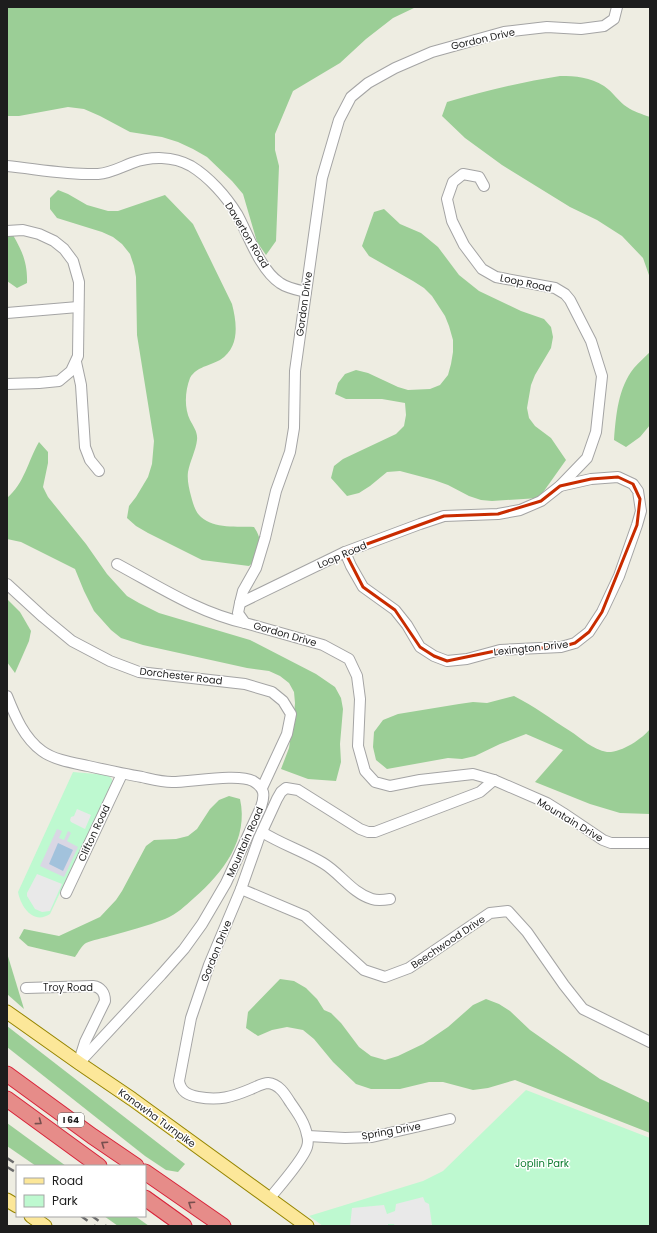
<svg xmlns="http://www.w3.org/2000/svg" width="657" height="1233" font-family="Poppins,sans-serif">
<rect width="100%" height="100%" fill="#eeede2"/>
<g fill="#9bce96">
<path d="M7 7H416L393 18 366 39 340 63 293 91 275 134V150L279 166 276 241 266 255 257 242 243 194 232 181 207 157 193 149 178 142 162 137 130 132 100 116 84 109 68 107 19 116H7Z"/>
<path d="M560 76C576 76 590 77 604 86 613 92 619 102 627 107 634 112 642 114 650 117V278L643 258 622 236 597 220 570 207 502 165 465 138 442 116 447 102C484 91 522 82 560 76Z"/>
<path d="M58 190 68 194 87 205 108 211H118L165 195 193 224 232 304C237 324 240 347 220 360 216 362 211 364 206 366 200 368 193 372 190 378 185 391 184 408 190 420 193 426 198 432 197 440 196 450 190 461 188 472 187 480 189 488 191 496 193 503 195 512 201 517 214 529 238 526 254 527 262 539 260 544 258 558L249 566 202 560 148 533 136 526 127 518 129 506 136 497 148 477 152 464 154 441 137 335 136 277 134 266 130 254 122 244 113 237 102 232 57 218 50 209V198Z"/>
<path d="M384 209 400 224 421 233 438 247 459 275 479 291 521 311 544 319 551 327 553 337 551 348 535 375 531 385 527 408 529 418 535 426 551 438 566 460 539 498 492 501 481 500 469 496 448 485 434 480 400 471 387 472 370 486 359 493 347 496 331 478 334 466 343 459 396 434 404 426 406 415 405 403 382 399H346L335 394 338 383 345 374 356 370 368 373 398 387 408 390 430 389 440 385 448 375 451 364 453 352V340L449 326 445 316 432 296 424 288 413 281 369 256 362 246 374 212Z"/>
<path d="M7 224C18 245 28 257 27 283L17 288 7 281Z"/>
<path d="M650 352V425L640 437 626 447 614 440C616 415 618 388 634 368 639 362 645 357 650 352Z"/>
<path d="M39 442 48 452V463L43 487 48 497 86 544 107 574 127 596 139 603 159 613 250 640 316 674 335 687 341 698 343 709 340 744 341 762 336 781 308 779 281 769 289 748 294 715 295 703 294 692 289 683 280 676 269 671 247 668 143 645 121 638 111 630 94 611 84 591 75 569 21 542 7 539V498C24 484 28 461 39 442Z"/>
<path d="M7 599 20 612 31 631 29 641 15 673 7 662Z"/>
<path d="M514 696C534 706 551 719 570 731 581 738 593 750 607 752 621 753 642 739 650 729V814L620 813 590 804 535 782 563 750 526 734 500 744 475 756 462 759 448 758 387 769 376 760 373 747 374 732 383 720 398 714 459 704 473 702 487 703Z"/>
<path d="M229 796 240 799C249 839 223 873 194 898 185 906 177 914 165 919 147 926 128 931 110 936 104 938 92 940 86 943 82 945 78 953 75 957L28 946 19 938 24 929 59 936 100 917 116 900 122 891 146 846 154 840 176 839 188 836 197 829 210 809 219 800Z"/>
<path d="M7 953 24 1009 7 994Z"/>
<path d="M280 979 294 981 306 988 317 999 324 1010 331 1013 341 1023 359 1047 371 1056 385 1060 398 1056 423 1044 448 1027 473 1005 486 999 499 1004 510 1011 530 1030 600 1079 650 1103V1133L515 1080 488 1088 473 1090 443 1082H429L400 1089H371L356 1084 333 1062 314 1039 303 1030 287 1027 272 1030 258 1036 246 1028 248 1012Z"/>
<path d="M7 1026 185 1164 178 1172 166 1170 145 1156 7 1047Z"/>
<path d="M7 1123 66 1166H36L7 1146Z"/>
<path d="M104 1216H135L149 1226H118Z"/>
</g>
<g fill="#bef9d0">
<path d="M73 772 108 775 112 779V783L50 914C33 925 21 907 18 892Z"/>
<path d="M526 1090 650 1138V1226H323L309 1216 423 1181 443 1171Z"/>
</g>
<g fill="#e9e9e9">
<path d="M77 809 91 815 85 829 71 822 70 820 71 817 74 816Z"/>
<path d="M37 874 62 884 50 911 42 912 35 909 27 896V893Z"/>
<path d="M423 1197 425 1202 429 1204 432 1225 425 1226H395L394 1224H388V1226H350L352 1208 384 1205 387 1214 395 1211 396 1204Z"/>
</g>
<path fill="#d9d7e4" d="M57 829 62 831 59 838 64 840 68 831 71 833 67 841 78 847 64 877 40 866Z"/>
<path fill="#a2c2dc" d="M58 843 73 850 63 871 49 864Z"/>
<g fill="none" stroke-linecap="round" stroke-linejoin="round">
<g stroke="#a4a4a4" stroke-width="12">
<g id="minor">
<path d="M617 7 614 19 604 26 581 29 547 27 504 32 432 52 395 68 368 83 351 97 339 120 322 178 295 371 294 428 290 452 276 491 265 538 256 568 243 591 240 603 238 613 245 623 323 645 349 659 357 676 360 699 358 746 365 771 375 782 390 786 420 780 473 774 494 780 547 803 563 813 603 840 611 843H650"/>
<path d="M7 166C37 169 68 175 98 174 111 173 121 167 132 163 151 156 173 156 191 166 209 177 226 196 237 214 248 234 260 270 280 283 287 288 297 290 306 292"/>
<path d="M7 231 23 230 39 234 54 241 64 249 73 261 79 282 78 356 71 371 59 381 39 383 7 384"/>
<path d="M7 313 78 307"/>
<path d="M76 362 81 385 85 447 90 460 99 471"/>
<path d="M345 552 351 566 363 587 395 610 407 625 420 647 434 656 447 661 467 659 500 650 561 647 575 643 589 632 602 612 619 576 637 525 641 511 638 491 633 484 618 477 591 479 560 486"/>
<path d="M117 564C158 586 199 613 245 623"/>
<path d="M7 584 43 617 72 641 110 661 139 672 245 684 272 692 283 701 291 714 287 734 262 788"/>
<path d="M240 603 345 552 420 524 444 516 498 514 520 510 541 501 560 486 587 458 596 432 602 376 591 341 570 300 565 294 555 288 496 277 482 269 464 245 452 221 447 199 453 182 463 174 479 177 484 186"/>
<path d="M7 696C15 716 24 738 42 751 54 760 74 763 88 766 106 770 124 774 142 777 151 779 162 782 172 782 191 782 238 773 253 781 265 788 265 795 261 807L226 883 202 924 184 949 161 975 79 1063"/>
<path d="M262 832C281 844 303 851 323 863 340 873 352 893 372 899 378 901 384 900 390 899"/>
<path d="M241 889 305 916 364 970 385 977 409 968 490 913 508 911 527 932 564 985 583 1009 650 1042"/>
<path d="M66 893 122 774"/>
<path d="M26 988 93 986C101 987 105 993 105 1001L85 1042 79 1061"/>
<path d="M308 1136 345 1138 372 1137 450 1119"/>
<path d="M269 1199C278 1188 303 1160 307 1147 308 1144 308 1138 307 1135 305 1123 297 1112 290 1102 285 1094 279 1084 268 1083 263 1083 256 1087 251 1089 232 1097 219 1101 198 1097 188 1095 181 1092 179 1081L191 1018 209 965 241 889 259 838 277 799 281 792 286 788 298 790 360 829 368 832H375L480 792 494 780"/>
</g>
</g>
<g stroke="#958500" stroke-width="15">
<g id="major">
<path d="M7 1012 79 1063 132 1099 307 1226"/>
<path d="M7 1200 17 1206"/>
<path d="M31 1216 45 1226"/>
</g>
</g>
<g stroke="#d82339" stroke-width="17">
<g id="highway">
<path d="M7 1074 92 1136 136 1166"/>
<path d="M7 1099 99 1166"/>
<path d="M145 1172 223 1226"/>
<path d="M145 1198 184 1226"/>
</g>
</g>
<use href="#minor" stroke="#fff" stroke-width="10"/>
<use href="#major" stroke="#fce799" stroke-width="13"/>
<use href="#highway" stroke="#e68c89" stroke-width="15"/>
<g stroke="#6b6b6b" stroke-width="2.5" stroke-dasharray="8 8" stroke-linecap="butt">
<path d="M7 1158 19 1166"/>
<path d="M7 1167 17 1173"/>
<path d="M81 1216 95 1226"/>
<path d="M92 1216 106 1226"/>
</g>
</g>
<defs><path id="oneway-chevron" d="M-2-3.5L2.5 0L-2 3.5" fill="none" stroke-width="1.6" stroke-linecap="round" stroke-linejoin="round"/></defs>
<g stroke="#774f4e">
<use href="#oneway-chevron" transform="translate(39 1122) rotate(36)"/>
<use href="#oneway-chevron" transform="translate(104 1144) rotate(-146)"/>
<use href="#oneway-chevron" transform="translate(191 1204) rotate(-146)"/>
</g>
<path fill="none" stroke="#c92c00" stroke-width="3" stroke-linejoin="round" d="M618 477 633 484 640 499 637 525 602 612 589 632 575 643 561 647 500 650 447 661 434 656 420 647 395 610 363 587 345 552 444 516 498 514 541 501 560 486 591 479Z"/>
<g text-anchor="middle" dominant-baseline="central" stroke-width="3" stroke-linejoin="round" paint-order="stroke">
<rect fill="#fff" stroke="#616161" stroke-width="1" x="58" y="1113" width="26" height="14" rx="3"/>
<g font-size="9" font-weight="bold" fill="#1d1d1d">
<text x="71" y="1120">I 64</text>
</g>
<g font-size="10" fill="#1d1d1d" stroke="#fff">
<text transform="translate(483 39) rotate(-13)">Gordon Drive</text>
<text transform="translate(247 235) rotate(59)">Daverton Road</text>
<text transform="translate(526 283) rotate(12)">Loop Road</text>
<text transform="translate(304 304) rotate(-82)">Gordon Drive</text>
<text transform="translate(342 555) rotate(-23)">Loop Road</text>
<text transform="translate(285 634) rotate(16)">Gordon Drive</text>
<text transform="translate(531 648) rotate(-6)">Lexington Drive</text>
<text transform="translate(181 676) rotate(7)">Dorchester Road</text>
<text transform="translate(570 820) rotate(31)">Mountain Drive</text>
<text transform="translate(94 833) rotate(-65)">Clifton Road</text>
<text transform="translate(245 842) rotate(-66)">Mountain Road</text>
<text transform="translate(448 942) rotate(-34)">Beechwood Drive</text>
<text transform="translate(216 951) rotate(-68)">Gordon Drive</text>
<text x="68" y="987">Troy Road</text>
<text transform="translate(157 1118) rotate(36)">Kanawha Turnpike</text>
<text transform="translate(391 1131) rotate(-10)">Spring Drive</text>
</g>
<g font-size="10" fill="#0b7b2d" stroke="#fff">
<text x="542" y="1163">Joplin Park</text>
</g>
</g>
<rect width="657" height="1233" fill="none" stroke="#1d1d1d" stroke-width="16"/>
<rect x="16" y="1165" width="130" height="52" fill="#ffffff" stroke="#a5a5a5"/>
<rect x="24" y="1178" width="20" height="6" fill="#fce799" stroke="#a5a5a5"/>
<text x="52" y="1185" font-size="12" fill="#1d1d1d">Road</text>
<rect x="24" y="1195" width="20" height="12" fill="#bef9d0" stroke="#a5a5a5"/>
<text x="52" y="1205" font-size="12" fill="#1d1d1d">Park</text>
</svg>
